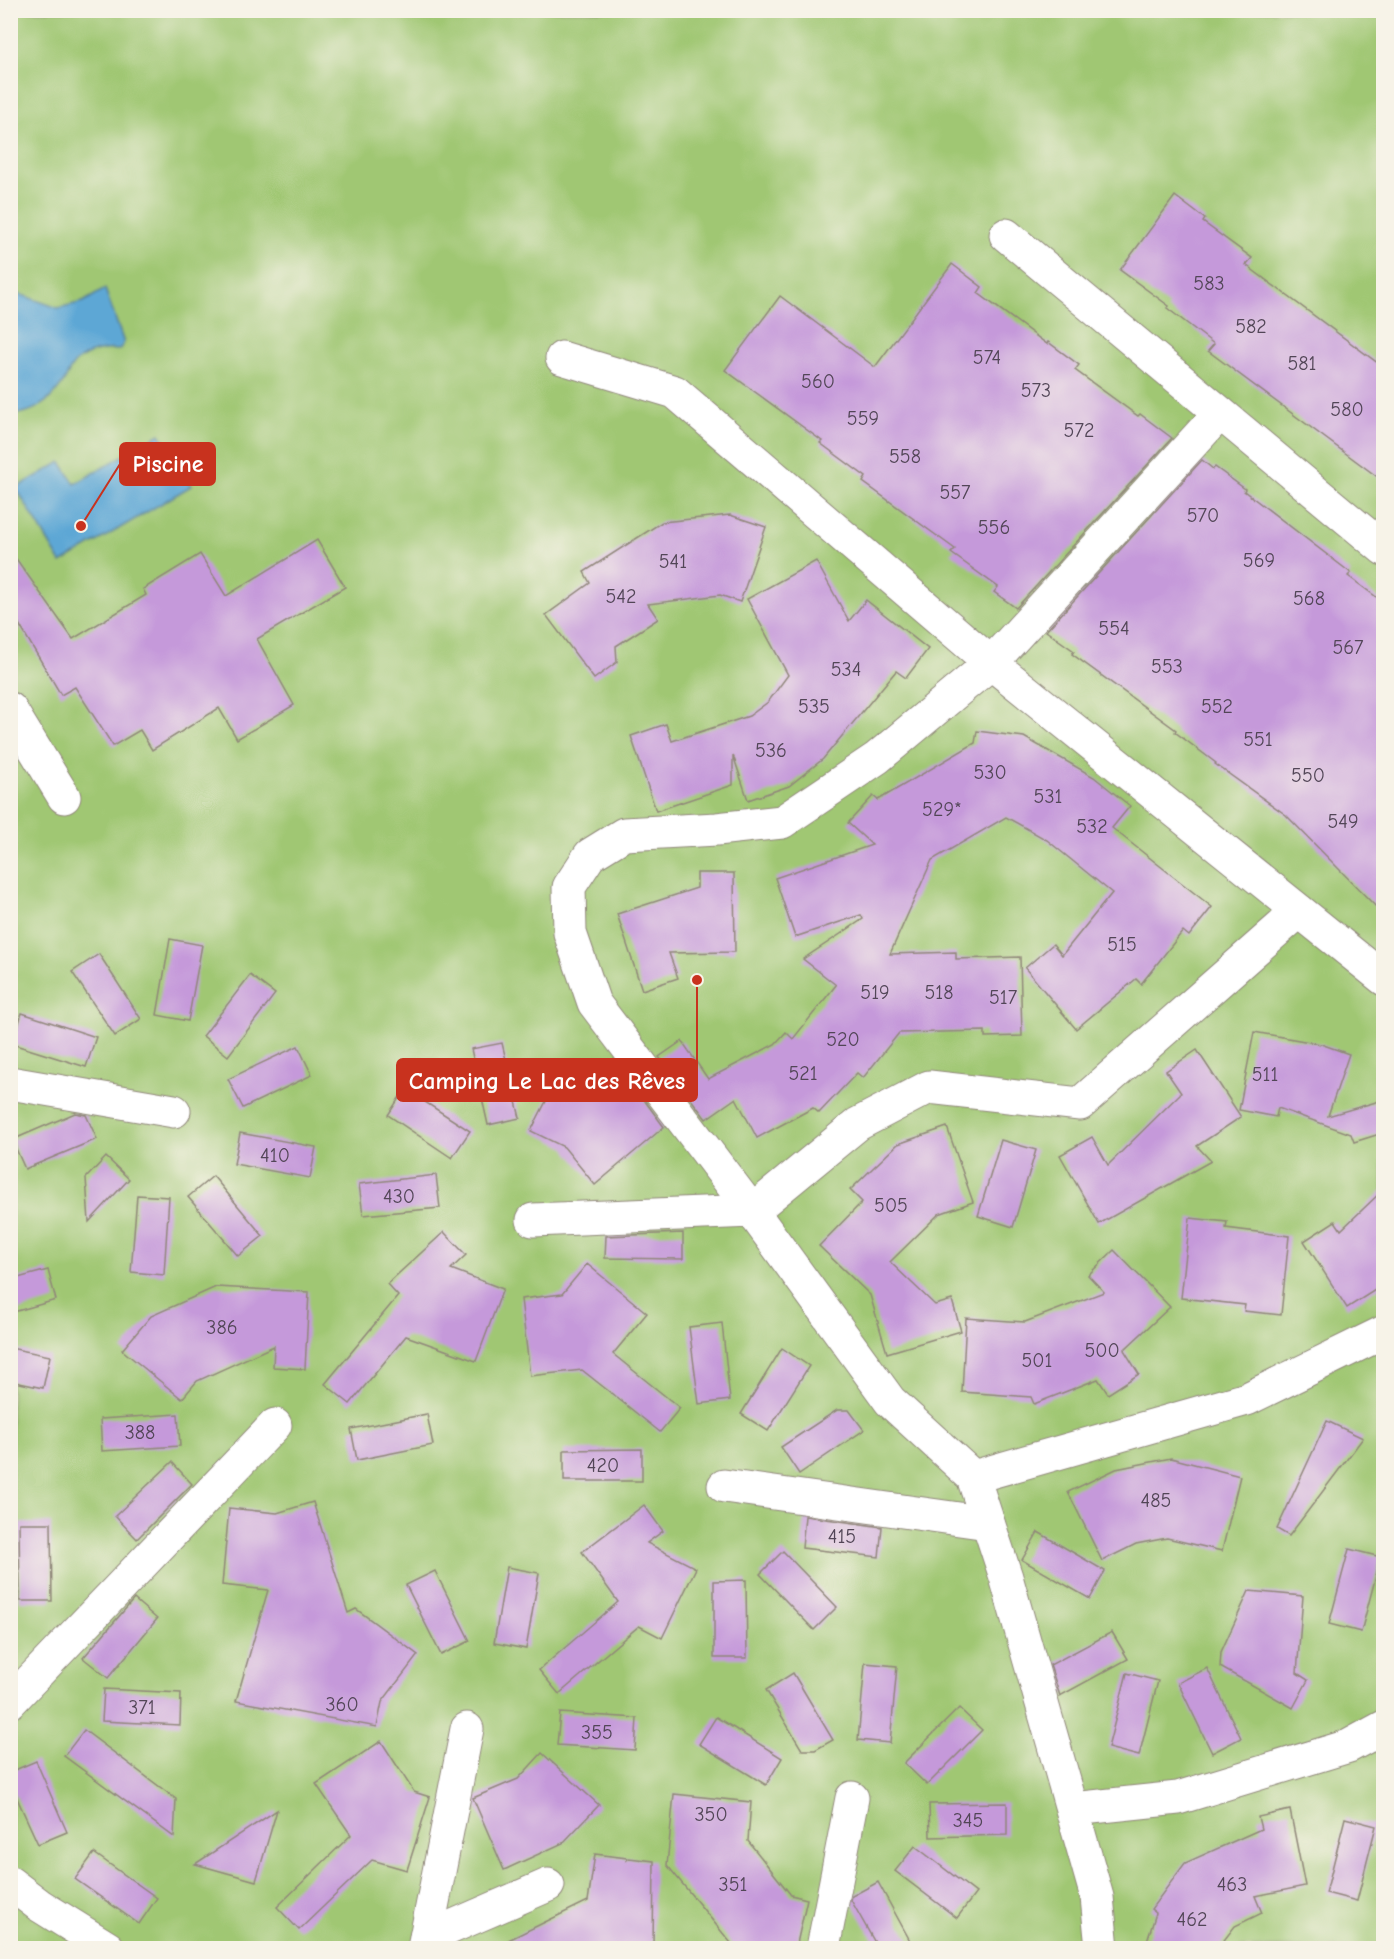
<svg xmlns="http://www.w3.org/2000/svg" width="1394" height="1959" font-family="'Comic Neue',sans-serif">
<rect width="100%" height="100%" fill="#f7f3e8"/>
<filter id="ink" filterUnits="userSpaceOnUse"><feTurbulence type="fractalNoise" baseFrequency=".0167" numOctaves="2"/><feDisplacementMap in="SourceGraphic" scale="12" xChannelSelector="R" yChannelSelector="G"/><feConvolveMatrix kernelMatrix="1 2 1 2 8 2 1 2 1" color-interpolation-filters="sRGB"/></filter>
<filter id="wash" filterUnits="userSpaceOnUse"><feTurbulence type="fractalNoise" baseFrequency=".008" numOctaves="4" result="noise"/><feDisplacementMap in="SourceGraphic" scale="24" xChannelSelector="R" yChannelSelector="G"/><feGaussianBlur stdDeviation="1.35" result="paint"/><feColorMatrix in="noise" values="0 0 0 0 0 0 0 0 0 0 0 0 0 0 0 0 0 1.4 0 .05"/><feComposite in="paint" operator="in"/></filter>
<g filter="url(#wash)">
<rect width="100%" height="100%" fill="#f4e3ca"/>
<rect fill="#a0c773" stroke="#66794f" stroke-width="1.5" x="11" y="11" width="1372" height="1937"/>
<g fill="#5da7d5" stroke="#446980" stroke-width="1.5">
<path d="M105 289 124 343 119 350C106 348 87 352 76 362 69 368 67 378 61 386 49 402 31 415 11 414V291L58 308 83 302Z"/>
<path d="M160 434 191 486 61 563 16 488 61 462 75 484Z"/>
</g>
<g id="blocks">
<g fill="#c599da">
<path d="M1175 196 1205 219 1203 222 1252 258 1246 265 1383 367V481L1208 351 1214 344 1167 308 1169 306 1120 270Z"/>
<path d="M952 264 982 287 978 293 1047 344 1048 342 1079 365 1075 370 1138 416 1140 414 1172 438 1016 608 994 592 998 587 951 553 955 549 863 482 866 477 820 443 822 441 725 370 780 296 875 367Z"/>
<path d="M1202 460 1213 469 1215 467 1245 489 1244 491 1351 573 1348 576 1383 602V914L1286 815 1215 764 1216 763 1175 732 1176 730 1072 654 1074 651 1046 631Z"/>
<path d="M730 515 766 527 740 602 720 595 648 604 658 619 616 646 617 662 594 679 546 615 590 583 584 572 662 522Z"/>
<path d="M317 540 345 587 257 639 294 705 237 739 219 708 152 750 140 730 113 746 75 687 61 695 10 609V550L73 639 146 595 143 589 200 554 226 596Z"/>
<path d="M816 561 849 621 866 600 928 649 906 678 896 671 823 759 789 786 748 800 733 755V785L656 811 631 736 666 724 672 741 749 716 768 702 788 675 747 599Z"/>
<path d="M977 731 1024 737 1094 777 1130 806 1112 828 1212 907 1189 936 1183 931 1141 984 1136 979 1076 1029 1025 968 1053 944 1062 955 1112 893 1047 840 1006 817 932 860 890 954 956 952V959L1020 957 1022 1036 985 1037V1031L899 1033 863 1078 857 1073 819 1113 813 1108 757 1138 736 1098 706 1119 659 1057 682 1041 708 1079 775 1044 786 1032 793 1039 836 985 803 959 863 919 861 915 795 937 775 878 872 845 848 823 873 796 878 800 975 743Z"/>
<path d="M697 873H734L735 952 669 953 678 978 642 990 617 914 697 888Z"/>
<path d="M170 939 202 945 188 1021 157 1015Z"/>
<path d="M99 954 141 1019 115 1036 72 972Z"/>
<path d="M250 975 275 994 228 1056 203 1036Z"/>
<path d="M22 1013 96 1037 86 1067 12 1044Z"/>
<path d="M1254 1032 1321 1044 1349 1054 1328 1116 1383 1100V1133L1354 1142 1351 1134 1278 1108 1276 1117 1239 1110Z"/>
<path d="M502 1043 520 1118 488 1125 471 1049Z"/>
<path d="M298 1046 312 1075 243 1108 228 1079Z"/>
<path d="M1197 1050 1241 1117 1197 1146 1211 1161 1099 1224 1060 1155 1092 1137 1108 1165 1181 1093 1166 1071Z"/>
<path d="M566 1062 616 1086 628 1078 664 1127 595 1185 564 1147 531 1131Z"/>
<path d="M405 1089 470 1131 452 1158 388 1115Z"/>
<path d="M75 1113 86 1115 97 1139 25 1169 12 1140Z"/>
<path d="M947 1127 973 1202 939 1214 890 1262 935 1305 952 1300 961 1331 887 1353 870 1295 819 1246 862 1202 850 1190 898 1144Z"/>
<path d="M240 1133 316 1147 310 1178 234 1164Z"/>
<path d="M1001 1140 1036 1150 1013 1227 978 1216Z"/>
<path d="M106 1157 129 1179 89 1222 86 1178Z"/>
<path d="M436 1175 440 1208 363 1215 359 1184Z"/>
<path d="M213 1176 263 1236 238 1256 188 1197Z"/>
<path d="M1383 1190V1285L1347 1308 1304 1241 1335 1221 1341 1230Z"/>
<path d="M137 1195 169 1197 164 1275 131 1272Z"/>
<path d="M1190 1218 1227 1222 1226 1228 1289 1236 1281 1315 1244 1311 1245 1305 1181 1298Z"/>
<path d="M444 1232 466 1255 451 1269 503 1289 476 1361 406 1336 350 1404 325 1384 398 1296 387 1284Z"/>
<path d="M683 1233V1259L605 1258 606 1236Z"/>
<path d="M1114 1250 1170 1307 1124 1350 1139 1374 1108 1394 1098 1379 1034 1404 1031 1397 962 1392 966 1318 1025 1322 1104 1292 1088 1275Z"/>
<path d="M587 1264 647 1313 613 1354 680 1408 660 1432 582 1370 530 1376 521 1299 562 1294Z"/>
<path d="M48 1270 56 1300 10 1313V1280Z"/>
<path d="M216 1287 309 1292 305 1369 273 1367 274 1346 197 1381 182 1399 122 1350 151 1316Z"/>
<path d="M722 1323 730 1400 699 1404 689 1327Z"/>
<path d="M10 1348 50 1356 43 1388 10 1381Z"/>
<path d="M782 1348 809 1366 768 1431 741 1414Z"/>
<path d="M837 1410H849L864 1430 799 1474 781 1447Z"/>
<path d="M178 1414 180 1446 102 1451 100 1419Z"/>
<path d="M427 1414 433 1445 357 1460 351 1429Z"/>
<path d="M1327 1421 1363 1438 1289 1536 1277 1529Z"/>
<path d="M642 1449V1481H564V1450Z"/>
<path d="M1171 1458 1240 1476 1222 1551 1167 1538 1136 1544 1102 1561 1068 1492 1116 1469Z"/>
<path d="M172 1462 192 1484 137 1539 115 1516Z"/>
<path d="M313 1502 348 1613 356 1609 418 1655 382 1702 377 1727 236 1701 268 1590 222 1585 229 1508 277 1513Z"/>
<path d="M644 1505 663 1531 647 1543 696 1568 662 1638 639 1626 559 1694 539 1670 618 1602 582 1552Z"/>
<path d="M805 1516 882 1527 879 1557 802 1548Z"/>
<path d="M19 1523H51L52 1601H20Z"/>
<path d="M1038 1532 1105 1571 1090 1599 1022 1560Z"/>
<path d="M1349 1549 1381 1557 1361 1632 1329 1624Z"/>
<path d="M783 1551 837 1607 814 1630 760 1574Z"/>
<path d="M507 1567 539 1573 526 1649 494 1643Z"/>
<path d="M435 1571 470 1641 441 1655 406 1585Z"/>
<path d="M746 1580 747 1658H714V1581Z"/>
<path d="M1249 1591 1303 1596 1297 1673 1308 1680 1293 1708 1220 1667 1221 1652Z"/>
<path d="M134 1599 157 1619 108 1678 83 1658Z"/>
<path d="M1112 1632 1128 1659 1060 1696 1050 1665Z"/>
<path d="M865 1663 897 1666 890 1743 858 1740Z"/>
<path d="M1207 1668 1241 1738 1212 1753 1178 1683Z"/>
<path d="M793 1673 833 1740 815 1750H802L766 1690Z"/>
<path d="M1127 1673 1158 1681 1139 1756 1108 1748Z"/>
<path d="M104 1689 181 1693 180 1725 102 1721Z"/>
<path d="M959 1708 982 1730 927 1785 904 1763Z"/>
<path d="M560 1713 637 1718 635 1750 557 1745Z"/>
<path d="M716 1717 782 1758 766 1785 699 1744Z"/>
<path d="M84 1730 176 1799 174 1837 64 1756Z"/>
<path d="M381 1741 414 1792 430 1797 407 1870 372 1860 299 1930 277 1907 351 1835 316 1784Z"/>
<path d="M542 1753 599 1805 563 1843 504 1870 473 1798 518 1779Z"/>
<path d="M36 1761 67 1832 38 1844 10 1783V1772Z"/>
<path d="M674 1794 751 1802 748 1841 791 1895 807 1899 796 1948H735L667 1865Z"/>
<path d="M1007 1803V1835L930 1837 929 1804Z"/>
<path d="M277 1810 256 1881 195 1864Z"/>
<path d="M1290 1810 1305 1886 1255 1896 1262 1913 1235 1926 1218 1948H1145L1156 1913 1151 1909 1185 1863 1261 1829 1258 1817Z"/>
<path d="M1345 1818 1376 1826 1357 1901 1326 1893Z"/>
<path d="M915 1846 976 1893 957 1918 895 1871Z"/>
<path d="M94 1853 157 1898 139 1924 75 1879Z"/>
<path d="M595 1854 627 1858V1860L629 1858 654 1861 653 1948H492L588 1901Z"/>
<path d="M878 1882 914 1948H878L851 1900 852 1896Z"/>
</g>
</g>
</g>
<g filter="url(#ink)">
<use href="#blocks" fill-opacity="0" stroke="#90877a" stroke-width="1.5"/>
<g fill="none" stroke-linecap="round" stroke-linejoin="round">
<g stroke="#90877a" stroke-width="35">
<g id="minor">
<path d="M1006 235 1384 549"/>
<path d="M562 358 675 392 991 663 877 758 782 822 717 829 624 834 590 855 569 887 570 933 594 1003 752 1211 890 1401 973 1477 1006 1577 1097 1897 1102 1948"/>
<path d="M1220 413 991 663 1384 979"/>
<path d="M10 709 64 797"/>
<path d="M10 1083 174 1111"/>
<path d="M533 1220 752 1211 858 1124 929 1087 1080 1104 1299 911"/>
<path d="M973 1477 1247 1399 1384 1332"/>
<path d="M724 1486 988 1523"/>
<path d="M10 1702 275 1425"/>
<path d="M1073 1809 1178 1798 1349 1746 1384 1727"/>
<path d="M10 1883 39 1905 108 1948"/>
<path d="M426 1938 548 1885"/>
<path d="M424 1948 467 1729"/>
<path d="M823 1948 852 1798"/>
</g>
</g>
<use href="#minor" stroke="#fff" stroke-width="33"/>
</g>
</g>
<g text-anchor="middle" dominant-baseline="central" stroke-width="4.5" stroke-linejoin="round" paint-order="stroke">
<g font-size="20" fill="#524657">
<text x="1209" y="283">583</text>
<text x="1251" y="326">582</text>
<text x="987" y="357">574</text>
<text x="1302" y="363">581</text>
<text x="818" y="381">560</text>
<text x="1036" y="390">573</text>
<text x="1347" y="409">580</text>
<text x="863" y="418">559</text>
<text x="1079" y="430">572</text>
<text x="905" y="456">558</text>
<text x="955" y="492">557</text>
<text x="1203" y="515">570</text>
<text x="994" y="527">556</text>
<text x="1259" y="560">569</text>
<text x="673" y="561">541</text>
<text x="621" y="596">542</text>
<text x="1309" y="598">568</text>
<text x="1114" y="628">554</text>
<text x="1348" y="647">567</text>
<text x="1167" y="666">553</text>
<text x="846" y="669">534</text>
<text x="814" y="706">535</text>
<text x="1217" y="706">552</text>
<text x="1258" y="739">551</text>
<text x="771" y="750">536</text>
<text x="990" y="772">530</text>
<text x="1308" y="775">550</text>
<text x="1048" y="796">531</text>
<text x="942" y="809">529*</text>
<text x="1343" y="821">549</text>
<text x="1092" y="826">532</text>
<text x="1122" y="944">515</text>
<text x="875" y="992">519</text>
<text x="939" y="992">518</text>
<text x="1003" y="997">517</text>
<text x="843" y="1039">520</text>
<text x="803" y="1073">521</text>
<text x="1265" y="1074">511</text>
<text x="275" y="1155">410</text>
<text x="399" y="1196">430</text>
<text x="891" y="1205">505</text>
<text x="222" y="1327">386</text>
<text x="1102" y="1350">500</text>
<text x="1037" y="1360">501</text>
<text x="140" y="1432">388</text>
<text x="603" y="1465">420</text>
<text x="1156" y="1500">485</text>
<text x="842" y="1536">415</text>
<text x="342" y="1704">360</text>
<text x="142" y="1707">371</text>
<text x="597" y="1732">355</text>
<text x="711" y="1814">350</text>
<text x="968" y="1820">345</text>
<text x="733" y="1884">351</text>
<text x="1232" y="1884">463</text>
<text x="1192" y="1919">462</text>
</g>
</g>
<path fill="none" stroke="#c8321e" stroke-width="2" d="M81 526L120 464M697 980L697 1080"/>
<g fill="#c8321e" stroke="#f7f3e8" stroke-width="2">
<circle cx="81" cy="526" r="6"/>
<circle cx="697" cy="980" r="6"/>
</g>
<g fill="#c8321e" stroke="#c8321e" stroke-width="2">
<rect x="120" y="443" width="95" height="42" rx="6"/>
<rect x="397" y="1059" width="300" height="42" rx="6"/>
</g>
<g font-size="24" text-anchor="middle" font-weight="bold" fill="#fff">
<text x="168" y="472">Piscine</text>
<text x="547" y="1089">Camping Le Lac des Rêves</text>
</g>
<rect width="1394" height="1959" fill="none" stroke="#f7f3e8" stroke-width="36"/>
</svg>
